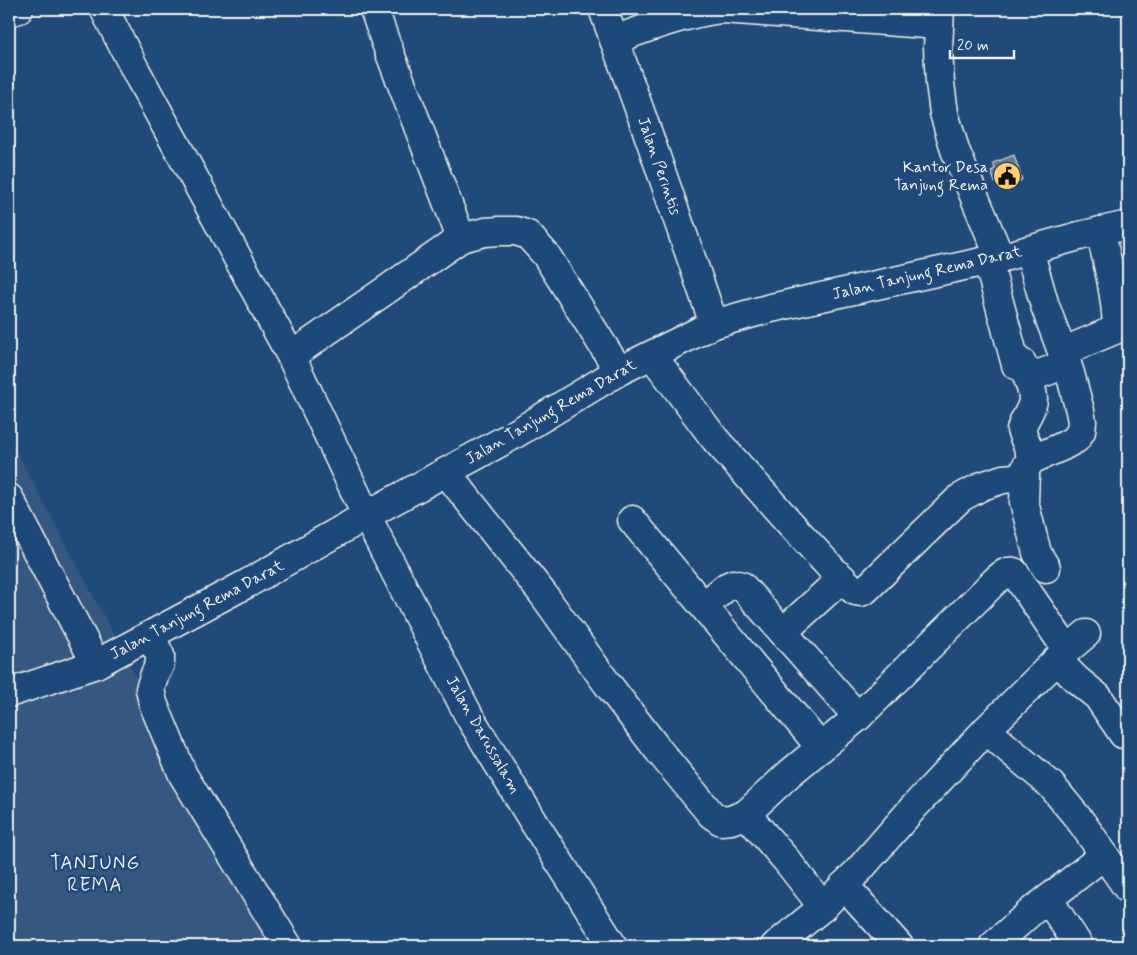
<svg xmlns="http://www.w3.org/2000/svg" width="1137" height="955" font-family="Mynerve,sans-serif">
<rect width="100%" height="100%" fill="#1f4a7a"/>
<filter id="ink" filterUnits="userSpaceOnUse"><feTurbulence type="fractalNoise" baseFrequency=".02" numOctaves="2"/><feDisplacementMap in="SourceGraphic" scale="10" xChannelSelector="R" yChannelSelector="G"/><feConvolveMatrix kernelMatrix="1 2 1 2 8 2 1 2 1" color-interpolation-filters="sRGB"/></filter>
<g filter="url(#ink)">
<path fill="#365880" d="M9 437 279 946H9V641L11 640 9 634Z"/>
<path fill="#6d778d" stroke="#f4f1e8" d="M1014 155 1022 180 1002 188 1000 182 995 183 991 171 995 169 993 163Z"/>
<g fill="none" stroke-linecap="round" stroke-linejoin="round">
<g stroke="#f4f1e8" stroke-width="31">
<g id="minor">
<path d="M104 9 137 73 291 356 366 515 469 716 535 824 613 946"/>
<path d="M374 9 384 38 461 238 485 232 499 231H516L528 235 546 255 619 371"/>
<path d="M603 9 645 125 714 324"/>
<path d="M722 9 939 25"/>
<path d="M940 9 938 48 940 83 944 113 955 150 1000 258"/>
<path d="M9 12 19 9"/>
<path d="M614 40C649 27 684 14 721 9"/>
<path d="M1029 250 1045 306 1070 373 1080 411 1082 422 1081 431 1076 439 1061 447 1033 459 1027 465 1025 471 1024 502 1037 553 1046 568"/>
<path d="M988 261 1016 365 1022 363 1028 378 1067 364"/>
<path d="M1062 352 1117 329C1116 295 1108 264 1100 231"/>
<path d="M652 355 714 438 788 521 832 569 855 591 861 592 865 590 960 498 982 486 1003 479 1025 477"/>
<path d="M291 356 461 238"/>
<path d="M1028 378C1030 384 1033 392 1033 399 1033 410 1023 419 1021 430L1033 459"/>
<path d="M446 472 543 594 606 682 659 751 711 814 721 821 731 820 746 814 787 861 823 907"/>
<path d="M9 498 96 664"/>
<path d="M632 520 821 748"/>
<path d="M704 606 726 587 733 584 742 586 858 717"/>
<path d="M783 632 842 578"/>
<path d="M150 636 160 655V664L155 674 150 689 153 703 183 775 288 946"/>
<path d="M1057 660 1076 679 1098 697 1123 734"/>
<path d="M9 693 96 664 248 583 376 510 510 437 619 371 714 324 771 308 1000 258 1079 236 1128 225"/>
<path d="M986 730 1051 785 1082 823 1128 889"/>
<path d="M746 814 790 773 858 717 995 581C1001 576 1006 570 1014 572L1067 650"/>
<path d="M844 885 899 946"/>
<path d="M1048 899 1104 855"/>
<path d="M775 946 823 907 859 870 914 807 986 730 1067 650 1086 634"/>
<path d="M993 946 1033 910 1048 899 1079 946"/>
</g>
</g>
<use href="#minor" stroke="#1f4a7a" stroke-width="28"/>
</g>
</g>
<defs>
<g id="civic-disc" transform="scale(1.4375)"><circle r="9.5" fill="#ffd166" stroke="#1f4a7a"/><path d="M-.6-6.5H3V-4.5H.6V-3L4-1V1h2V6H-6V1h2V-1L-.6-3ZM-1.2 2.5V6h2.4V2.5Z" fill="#111"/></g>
</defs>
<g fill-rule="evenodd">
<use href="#civic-disc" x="1007" y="176"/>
</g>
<g text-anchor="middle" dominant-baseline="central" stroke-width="5" stroke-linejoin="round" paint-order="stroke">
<g font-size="16" fill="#f4f1e8" stroke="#1f4a7a">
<text transform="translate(659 166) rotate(71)">Jalan Perintis</text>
<text transform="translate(927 273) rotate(-13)">Jalan Tanjung Rema Darat</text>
<text transform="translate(551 412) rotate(-30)">Jalan Tanjung Rema Darat</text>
<text transform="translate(197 610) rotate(-28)">Jalan Tanjung Rema Darat</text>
<text transform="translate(483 735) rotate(60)">Jalan Darussalam</text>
</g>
<g font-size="16" fill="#f4f1e8" stroke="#1f4a7a" text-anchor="end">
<text x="988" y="167">Kantor Desa<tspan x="988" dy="18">Tanjung Rema</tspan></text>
</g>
<g font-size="19" letter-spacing="1" fill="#f4f1e8" stroke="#1f4a7a">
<text x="95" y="863">TANJUNG<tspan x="95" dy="22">REMA</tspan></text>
</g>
</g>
<rect width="1137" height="955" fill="none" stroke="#1f4a7a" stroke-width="30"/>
<rect x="15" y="15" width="1107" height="925" fill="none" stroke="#f4f1e8" stroke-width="2" filter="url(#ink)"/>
<path d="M950 50v8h64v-8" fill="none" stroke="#f4f1e8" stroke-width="2.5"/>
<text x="957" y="50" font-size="15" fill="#f4f1e8" stroke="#1f4a7a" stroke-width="4" paint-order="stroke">20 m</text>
</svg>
